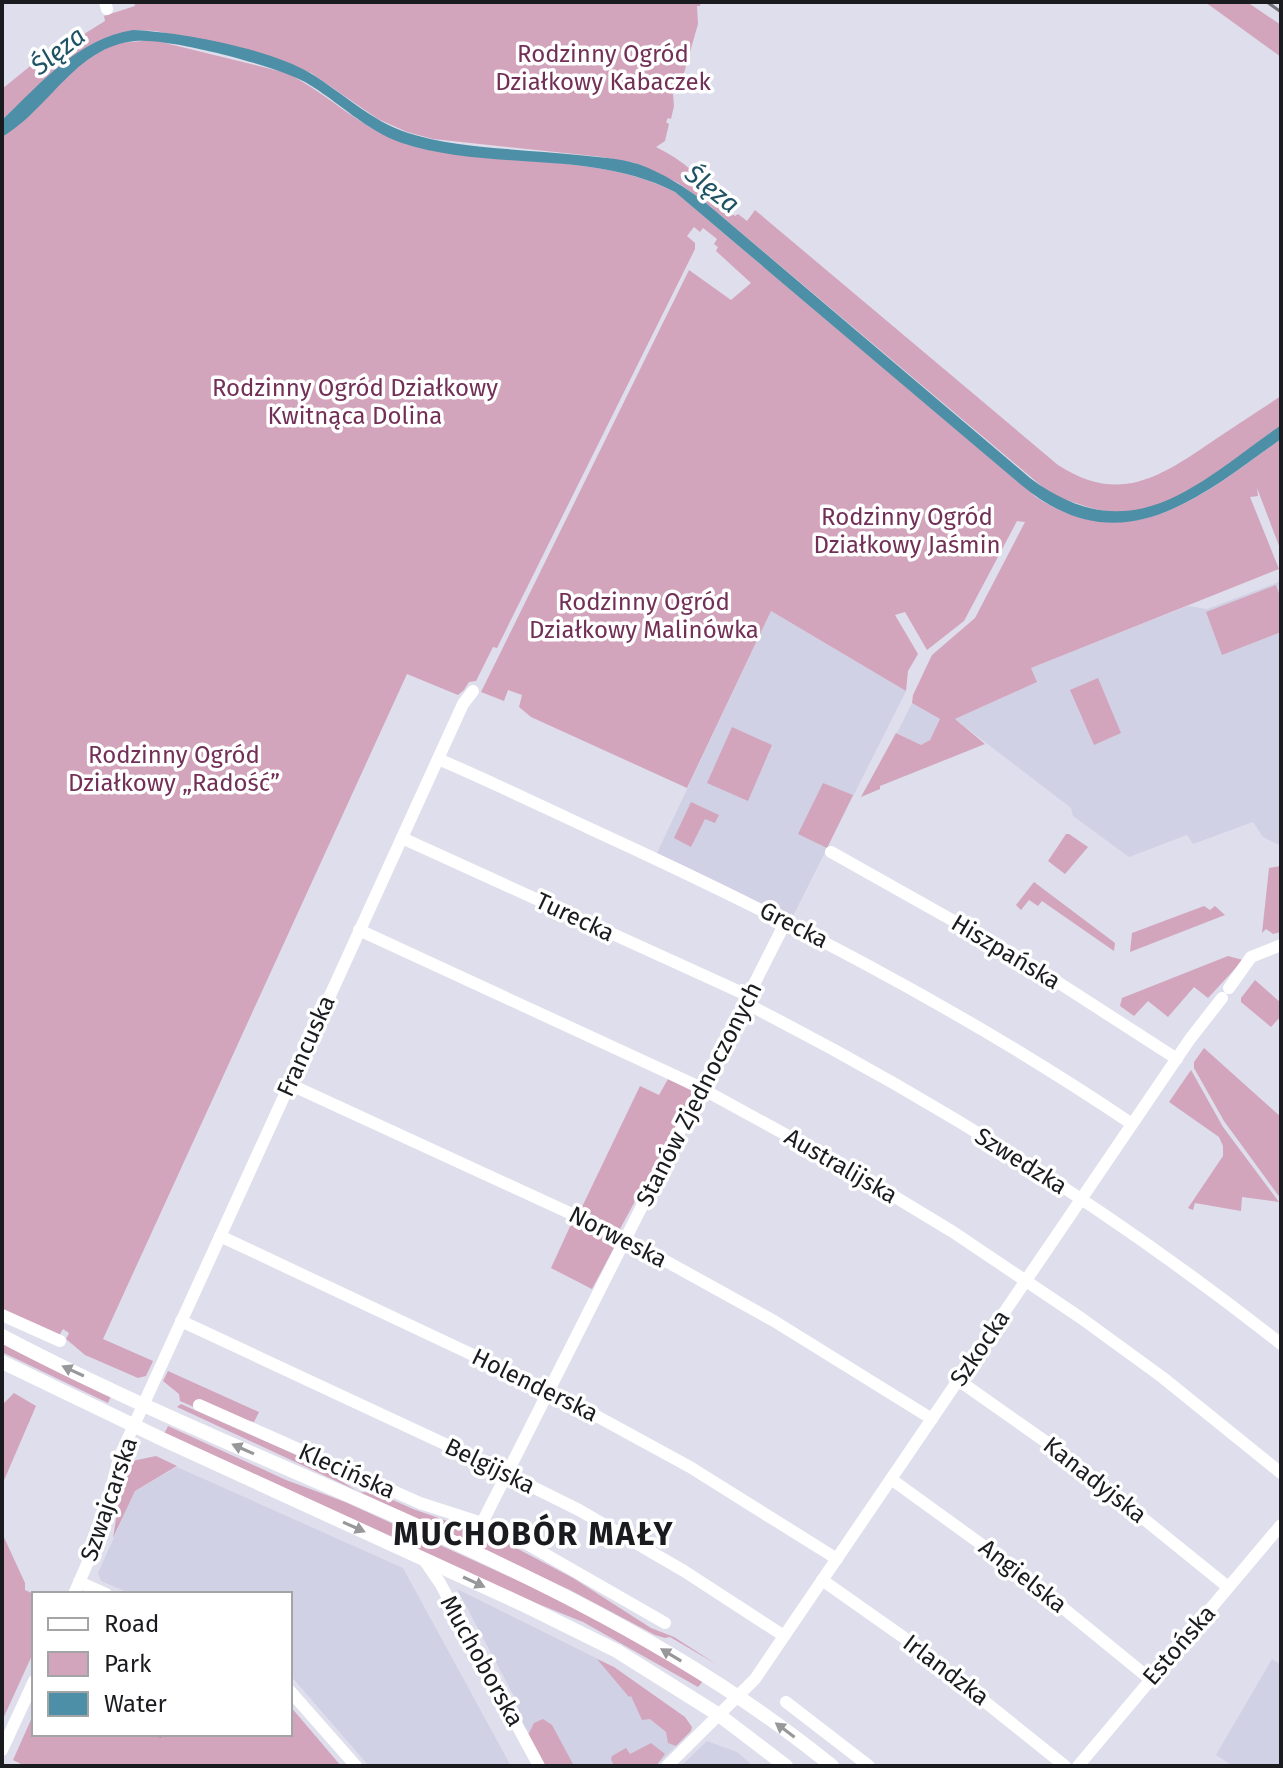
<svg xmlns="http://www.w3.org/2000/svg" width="1283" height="1768" font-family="'Fira Sans',sans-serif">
<rect width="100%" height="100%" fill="#dedeec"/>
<g fill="#d1d1e5">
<path d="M1281 581V846L1263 837 1253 822 1193 844 1187 835 1129 857 1073 816 1071 808 955 719 1036 682 1030 668 1188 606 1207 609Z"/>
<path d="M771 611 906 691 792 918 657 853Z"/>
<path d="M912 703 940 719 930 740 922 746 897 733Z"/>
<path d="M177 1467 403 1568 511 1766H369L290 1675V1594H132L101 1581 98 1573 135 1491Z"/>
<path d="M457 1589 606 1663 685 1737 656 1766H543L529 1739 528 1732 512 1705 517 1702Z"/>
<path d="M1272 1659 1281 1665V1766H1233L1216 1755Z"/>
<path d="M707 1741 737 1752 753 1766H681Z"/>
</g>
<g fill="#d3a5bc">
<path d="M134 2H701L700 6H697L698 24 680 87 669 85 668 91 673 94 674 106 671 119 668 118 666 122 669 124 665 141 656 147C683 160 703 179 724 201L721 205 735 216 738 214 747 221 755 210 1058 465C1115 502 1154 481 1204 447 1229 430 1255 413 1281 396V425C1237 456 1180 510 1124 512 1099 513 1075 503 1051 494L706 203 678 183 635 163 602 157 433 139 407 132 378 119 311 73 223 44 155 31 133 30 39 85 2 120V89L50 50 55 52 105 21 104 16 135 6Z"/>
<path d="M1205 2H1247L1281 25V57Z"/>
<path d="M153 40 287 73C330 95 365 133 413 146 499 169 594 151 675 192L1036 497C1132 559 1204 494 1281 439V551L1257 488 1258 496 1250 497 1279 569 1031 668 1037 682 955 719 985 744 880 786V789L861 797 896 733 921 745 930 740 940 719 912 703 913 695 932 655 975 618 1025 522 1017 521 964 621 927 650 905 612 895 615 918 654 908 671 906 691 771 611 687 788 531 717 519 707 522 695 508 690 504 701 481 692 689 270 731 300 751 283 716 251 718 247 714 244 717 239 703 228 700 232 694 227 687 236 695 243V249L497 648 493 647 476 681 469 682 464 690 458 695 407 674 103 1339 153 1361 146 1376 138 1378 85 1355 66 1339 69 1333 63 1329 59 1336 2 1309V137L75 69 92 56 108 47 120 43Z"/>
<path d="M1276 585 1281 599V632L1222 655 1206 612Z"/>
<path d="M1098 678 1121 733 1094 745 1070 690Z"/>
<path d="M732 727 772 745 748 801 707 783Z"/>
<path d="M823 783 853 795 827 848 798 834Z"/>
<path d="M691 802 719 815 715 823 705 819 691 847 674 838Z"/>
<path d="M1066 834H1069L1088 847 1065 874 1048 861Z"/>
<path d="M1281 866V932L1273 934 1266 929 1262 933 1269 868Z"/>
<path d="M1034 882 1115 943 1114 951 1042 901 1038 906 1029 900 1021 910 1016 905Z"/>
<path d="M1204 906 1210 910 1215 906 1225 915 1130 952 1132 933Z"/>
<path d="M1228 956 1243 960 1208 998 1194 987 1168 1017 1148 1001 1134 1016 1120 1006 1122 998Z"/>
<path d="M1255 980 1281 1003V1016L1271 1027 1241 1002V998Z"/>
<path d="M1204 1048 1281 1117V1199L1224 1121 1194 1068V1062Z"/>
<path d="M1191 1070 1223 1127 1279 1202 1242 1197 1241 1211 1195 1203 1193 1210 1188 1208 1223 1156V1146L1219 1137 1169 1102Z"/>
<path d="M668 1079 694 1092 620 1229 581 1209 640 1086 659 1095Z"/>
<path d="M573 1220 616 1244 592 1289 551 1268Z"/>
<path d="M2 1342 111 1396 108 1403 2 1352Z"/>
<path d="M168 1371 259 1412 254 1422 196 1408 180 1401 179 1394 163 1381Z"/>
<path d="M14 1393 36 1406 2 1485V1405Z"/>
<path d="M181 1404 303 1458 359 1492 377 1493 413 1509 499 1539 573 1578 651 1628 674 1637 716 1664 670 1637 665 1638 655 1635 570 1590 177 1407Z"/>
<path d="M168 1426 286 1480 345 1502 576 1607 704 1680 698 1687 583 1622 521 1597 164 1434Z"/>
<path d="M156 1456 177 1466 135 1491 113 1538 119 1500 132 1461Z"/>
<path d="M2 1533 25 1583V1590L34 1594V1651L2 1721Z"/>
<path d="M597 1659 614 1667 685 1717 692 1727 691 1731 676 1746 668 1743 666 1732 650 1719 642 1720 631 1696 629 1697Z"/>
<path d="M290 1706 341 1766H25L13 1760 34 1713V1734H290Z"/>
<path d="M543 1719 552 1725 574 1766H543L528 1735 534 1723Z"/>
<path d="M651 1743 665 1754 656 1766H614L611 1759 612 1756 626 1748 630 1754Z"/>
</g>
<path fill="#4d8fa6" d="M133 30C180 32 271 49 310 73 343 93 371 121 408 133 458 149 525 149 578 155 597 157 618 158 638 164 663 173 685 187 706 203L1030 478C1132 554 1197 484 1281 425V439C1196 500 1119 567 1020 484L675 192C590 149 491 172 402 143 366 131 338 101 305 82 277 66 167 37 135 41 75 47 51 108 2 137V120C40 84 79 38 133 30Z"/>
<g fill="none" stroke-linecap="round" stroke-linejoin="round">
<path stroke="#4d8fa6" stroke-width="3" d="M160 1736 161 1734"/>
<g stroke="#fff" stroke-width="12">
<path d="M105 2 107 9"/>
<path d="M438 759C490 781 541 806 593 830 781 916 960 1008 1132 1124"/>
<path d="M402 838 749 996"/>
<path d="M831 852 1025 961 1177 1059"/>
<path d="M359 930 695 1085 854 1172 953 1232 1081 1318 1162 1377 1281 1473"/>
<path d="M1229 988 1251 957 1281 945"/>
<path d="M745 1003C934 1099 1115 1213 1281 1344"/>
<path d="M289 1084 626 1239 774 1321 932 1419"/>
<path d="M220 1236 558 1395 690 1467 837 1559"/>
<path d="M2 1315 60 1341"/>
<path d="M181 1321 462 1452 579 1510 684 1571 784 1636"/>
<path d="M958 1380 1066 1456 1228 1587"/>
<path d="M199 1405 420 1503 482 1523 529 1545 665 1623"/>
<path d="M891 1479 1014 1568 1150 1679"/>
<path d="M482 1523 786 921"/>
<path d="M425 1561 440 1583 539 1766"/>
<path d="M822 1580 913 1644 1065 1766"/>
<path d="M79 1582 106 1594"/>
<path d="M74 1594 99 1536 119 1458 463 704 473 691"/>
<path d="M290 1691 356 1766"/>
<path d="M786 1702 869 1766"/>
<path d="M2 1750 34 1681"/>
<path d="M667 1766 755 1679 1190 1039 1222 998"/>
<path d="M1078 1766 1281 1525"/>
</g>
<g stroke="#fff" stroke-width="14">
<path d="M2 1336C275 1480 591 1569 832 1766"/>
<path d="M2 1362 162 1439 526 1606 617 1651 719 1715 786 1766"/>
</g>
<path stroke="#707179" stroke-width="3" d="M1267 2 1281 12"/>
</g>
<defs><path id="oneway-solid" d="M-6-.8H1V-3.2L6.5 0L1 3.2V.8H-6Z" transform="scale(2)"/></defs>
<g fill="#98989a">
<use href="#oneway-solid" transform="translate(73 1371) rotate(-155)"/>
<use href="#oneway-solid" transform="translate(243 1449) rotate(-156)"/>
<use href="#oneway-solid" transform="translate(354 1527) rotate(24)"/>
<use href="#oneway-solid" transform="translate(474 1582) rotate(25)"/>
<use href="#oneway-solid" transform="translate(671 1655) rotate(-149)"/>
<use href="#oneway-solid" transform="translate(785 1730) rotate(-143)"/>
</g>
<g text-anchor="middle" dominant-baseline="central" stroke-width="7" stroke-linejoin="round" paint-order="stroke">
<g font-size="24" fill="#733057" stroke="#fff">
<text x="603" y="54">Rodzinny Ogród<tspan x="603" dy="28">Działkowy Kabaczek</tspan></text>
<text x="355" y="388">Rodzinny Ogród Działkowy<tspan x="355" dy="28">Kwitnąca Dolina</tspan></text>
<text x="907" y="517">Rodzinny Ogród<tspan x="907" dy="28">Działkowy Jaśmin</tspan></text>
<text x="644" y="602">Rodzinny Ogród<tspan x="644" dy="28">Działkowy Malinówka</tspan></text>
<text x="174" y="755">Rodzinny Ogród<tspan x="174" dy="28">Działkowy „Radość”</tspan></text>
</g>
<g font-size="24" fill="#1a1b1f" stroke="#fff">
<text transform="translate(575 917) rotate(25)">Turecka</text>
<text transform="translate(794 925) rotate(27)">Grecka</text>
<text transform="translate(1006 952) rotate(31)">Hiszpańska</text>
<text transform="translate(306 1046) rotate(-66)">Francuska</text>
<text transform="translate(699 1094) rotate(-63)">Stanów Zjednoczonych</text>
<text transform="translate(1021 1161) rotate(32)">Szwedzka</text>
<text transform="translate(841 1166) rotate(30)">Australijska</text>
<text transform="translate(618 1237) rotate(27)">Norweska</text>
<text transform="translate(980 1348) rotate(-56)">Szkocka</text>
<text transform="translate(535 1385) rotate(26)">Holenderska</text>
<text transform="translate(490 1466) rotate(26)">Belgijska</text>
<text transform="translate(347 1471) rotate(24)">Klecińska</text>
<text transform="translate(1095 1480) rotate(38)">Kanadyjska</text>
<text transform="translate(109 1499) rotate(-71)">Szwajcarska</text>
<text transform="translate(1023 1576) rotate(38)">Angielska</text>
<text transform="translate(1179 1645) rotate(-49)">Estońska</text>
<text transform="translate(482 1661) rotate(61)">Muchoborska</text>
<text transform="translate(946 1670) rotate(37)">Irlandzka</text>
</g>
<g font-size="26" font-style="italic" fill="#1d5365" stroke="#fff">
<text transform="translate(58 51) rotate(-38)">Ślęza</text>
<text transform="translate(712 189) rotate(38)">Ślęza</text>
</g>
<g font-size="32" font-weight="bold" letter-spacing="2" fill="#1a1b1f" stroke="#fff">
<text x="534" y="1534">MUCHOBÓR MAŁY</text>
</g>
</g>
<rect width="1283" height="1768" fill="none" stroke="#1a1b1f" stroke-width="8"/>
<rect x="32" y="1592" width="260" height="144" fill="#ffffff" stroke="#a3a4a5" stroke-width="2"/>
<rect x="48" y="1618" width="40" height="12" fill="#ffffff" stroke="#a3a4a5" stroke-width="2"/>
<text x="104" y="1632" font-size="24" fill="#1a1b1f">Road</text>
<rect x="48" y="1652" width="40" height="24" fill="#d3a5bc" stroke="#a3a4a5" stroke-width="2"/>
<text x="104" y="1672" font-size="24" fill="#1a1b1f">Park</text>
<rect x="48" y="1692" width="40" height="24" fill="#4d8fa6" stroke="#a3a4a5" stroke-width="2"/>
<text x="104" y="1712" font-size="24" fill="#1a1b1f">Water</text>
</svg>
